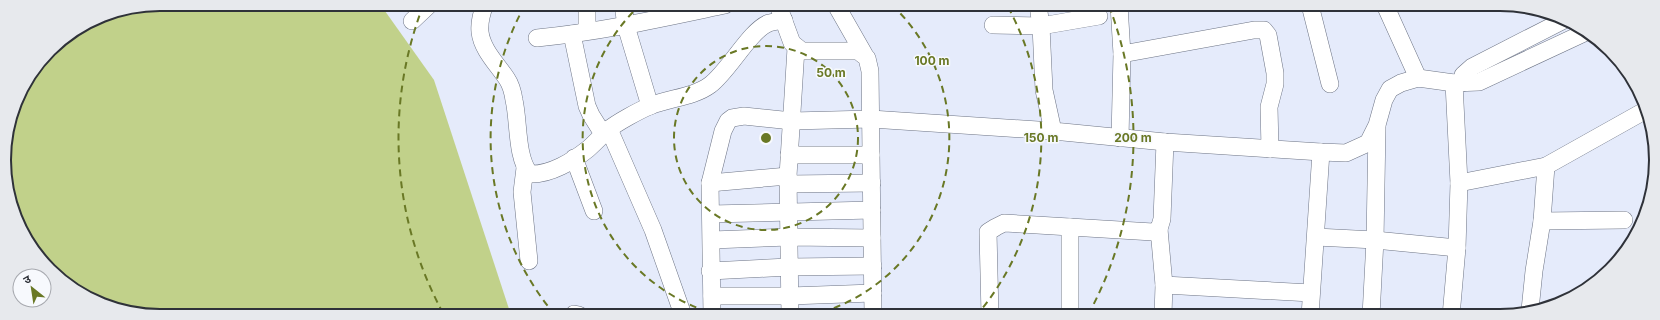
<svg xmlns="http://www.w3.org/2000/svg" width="1660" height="320" font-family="Inter,'Noto Sans Devanagari',sans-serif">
<rect width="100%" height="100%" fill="#e5ebfb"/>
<path fill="#c1d18a" d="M160 4H380L434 80 511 315H140L82 295 43 263 12 210 4 150 20 91 50 50 101 16Z"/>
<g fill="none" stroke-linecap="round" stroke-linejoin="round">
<g stroke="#6d7485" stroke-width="18">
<g id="minor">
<path d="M485 4C482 12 479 23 480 32 482 50 498 65 507 79 511 85 513 93 514 100 519 121 516 158 530 174 550 175 573 161 588 149 595 143 601 136 608 130 616 123 640 110 650 106 669 98 694 97 710 85 729 71 750 30 769 23 773 22 779 21 784 20"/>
<path d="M587 4V31"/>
<path d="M623 4 626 26 650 106"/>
<path d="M778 5 792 43 802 51H858L867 58 870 71 873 315"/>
<path d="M836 5 864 54"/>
<path d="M1038 5 1041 26 1044 90 1053 131 1165 142 1321 152 1346 153 1368 143 1377 125 1384 100 1390 89 1401 83 1418 78 1454 83 1479 82 1586 32"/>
<path d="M1119 5 1122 54 1254 30H1264L1268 35 1275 73V84L1269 107 1270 149"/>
<path d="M1310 5 1330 84"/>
<path d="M1385 5 1418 78"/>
<path d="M412 21 430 4"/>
<path d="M993 25 1041 26 1099 16"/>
<path d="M572 34 587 106 591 115 603 134"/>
<path d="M537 38C601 32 663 18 725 5"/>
<path d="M1462 83 1463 75 1472 67 1564 20"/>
<path d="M609 129 653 230 683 315"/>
<path d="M1120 138 1122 54"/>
<path d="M789 155H871"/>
<path d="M574 158 594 211"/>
<path d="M525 168 522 192 529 261"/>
<path d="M710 183 788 176"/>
<path d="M1459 183 1546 166 1646 110"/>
<path d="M788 184 872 183"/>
<path d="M711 214 872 210"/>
<path d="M1542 221 1624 220"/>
<path d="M1316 237 1375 240 1457 248"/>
<path d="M712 240 789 237 872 238"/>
<path d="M710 271 789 267 873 266"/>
<path d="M1164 285 1311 293"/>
<path d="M712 296H790L873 293"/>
<path d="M1530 310 1534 271 1542 221 1546 166"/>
<path d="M574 314 579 315"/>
<path d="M712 315 710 183 723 131 728 121 732 118 744 116 792 121 871 119 1053 131"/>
<path d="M790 315 788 176 796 48"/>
<path d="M990 315 988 232 996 227 1004 223 1153 232 1159 229"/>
<path d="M1070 315V227"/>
<path d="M1163 315 1164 285 1159 229 1162 219 1165 142"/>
<path d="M1310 316 1321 152"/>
<path d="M1371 316 1375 240 1377 128"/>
<path d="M1451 316 1457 248 1459 183 1454 83"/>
</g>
</g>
<use href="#minor" stroke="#fff" stroke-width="17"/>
</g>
<g fill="none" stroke="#697825" stroke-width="2" stroke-dasharray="7 5">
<circle cx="766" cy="138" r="92"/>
<path d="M719 315A183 183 0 0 1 640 5M892 5A183 183 0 0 1 813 315"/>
<path d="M555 315A275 275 0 0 1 525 5M1008 7A275 275 0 0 1 977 315"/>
<path d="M443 313A367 367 0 0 1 423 6M1109 6A367 367 0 0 1 1089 313"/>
</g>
<path d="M0 0H1660V320H0ZM160 11H1500A149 149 0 0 1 1649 160V160A149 149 0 0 1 1500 309H160A149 149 0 0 1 11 160V160A149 149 0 0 1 160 11Z" fill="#e7e9ed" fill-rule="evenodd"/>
<path fill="none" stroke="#2f3239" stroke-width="2" d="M160 11H1500A149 149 0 0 1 1649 160V160A149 149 0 0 1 1500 309H160A149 149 0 0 1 11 160V160A149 149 0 0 1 160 11Z"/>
<circle cx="766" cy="138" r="6" fill="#697825" stroke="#f7f9fd" stroke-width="2"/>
<g font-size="12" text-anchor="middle" font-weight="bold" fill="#697825" stroke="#f7f9fd" stroke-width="3" stroke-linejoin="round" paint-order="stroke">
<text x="932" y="65">100 m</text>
<text x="831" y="77">50 m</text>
<text x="1041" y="142">150 m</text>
<text x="1133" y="142">200 m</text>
</g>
<g transform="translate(32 288) rotate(330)"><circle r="19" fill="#f7f9fd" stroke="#a7a9af"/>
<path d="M0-3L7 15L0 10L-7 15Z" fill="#697825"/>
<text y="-6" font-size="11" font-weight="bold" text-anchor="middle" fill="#2f3239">उ</text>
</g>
</svg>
